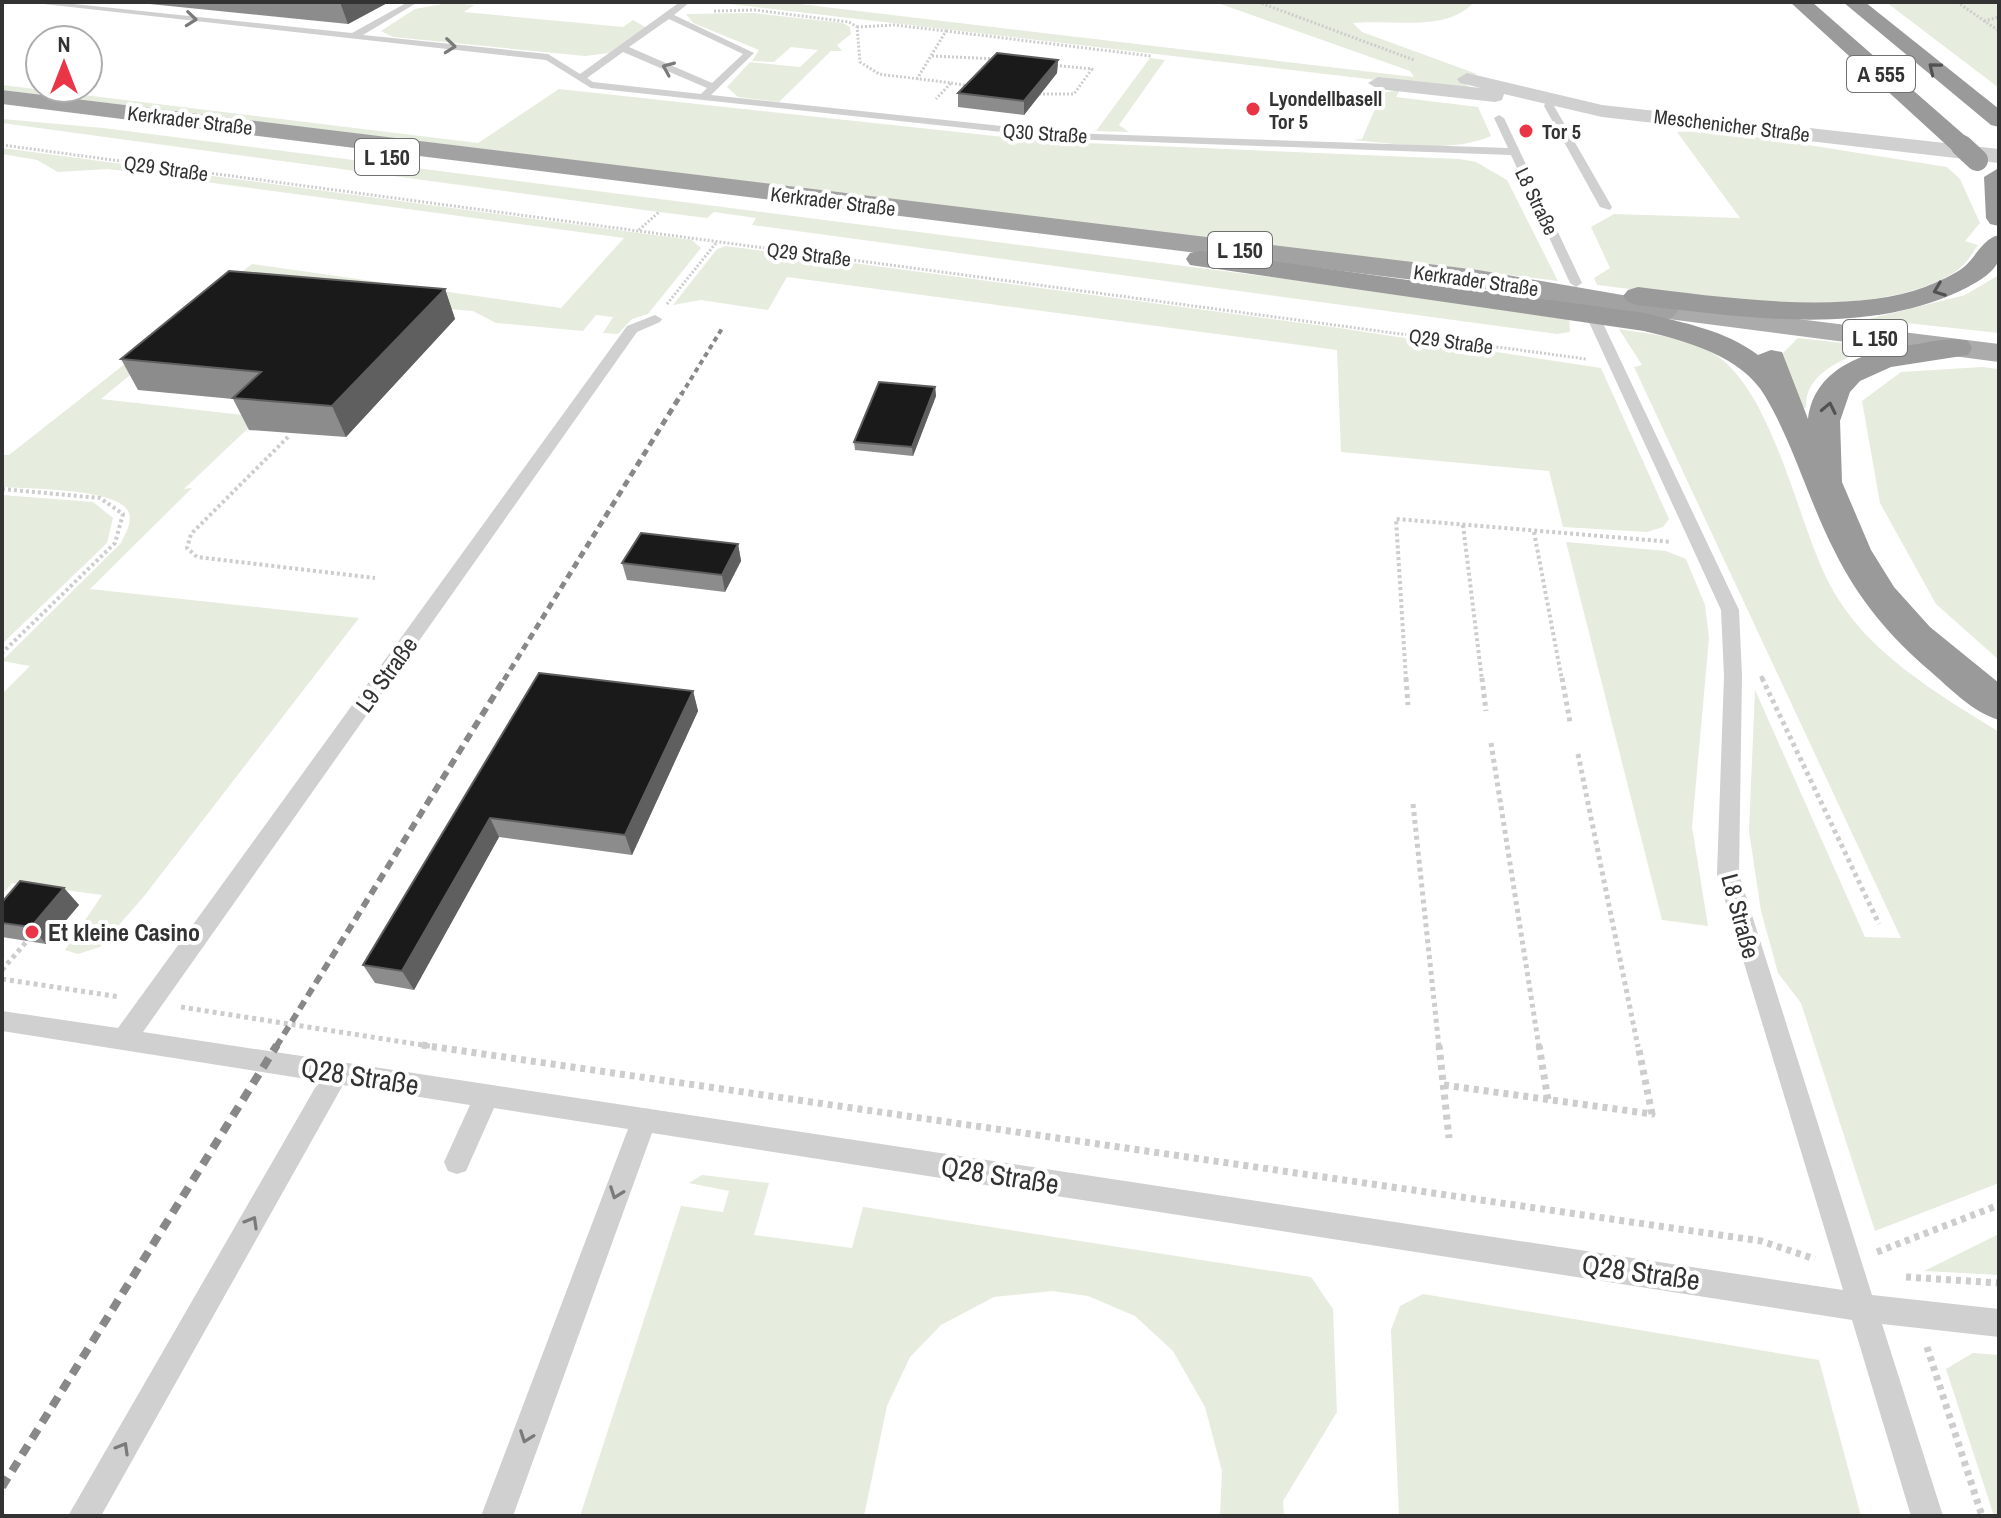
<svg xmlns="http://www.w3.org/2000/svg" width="2001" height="1518" font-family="'Archivo Narrow',sans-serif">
<rect width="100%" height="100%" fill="#fff"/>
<g fill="#e6ecde">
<path d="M713 2H783L1414 77 1410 71 1215 2H1474C1447 33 1390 19 1353 23L1362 32 1477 74 1461 81 1471 88 1462 90Z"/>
<path d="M1886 2H1999V88Z"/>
<path d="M448 3 474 5 464 12 623 27 633 20 647 28 609 53 585 56 393 37 381 31 415 9Z"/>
<path d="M754 13 843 23 850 27 851 34 837 45 842 51H831L779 102 738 97 727 87 750 62 800 67 818 50 791 47 774 62 752 61 759 50 693 23 686 14Z"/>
<path d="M1150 58 1165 60 1119 125 1129 132 1096 131Z"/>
<path d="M2 85 478 143 559 89 1040 141 1459 159 1476 162 1507 180 1558 281 2 90Z"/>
<path d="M1400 90 1396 97 1478 107 1491 136C1450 154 1395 143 1352 140L1362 139 1382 93Z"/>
<path d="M2 119 103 128 1537 311 1569 317 1570 332 1557 334 752 225 756 218 714 212 707 218 659 212 2 123Z"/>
<path d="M1713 130 1947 167 1960 179 1980 223 1965 241 1978 245C1972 253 1967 263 1959 269 1879 327 1692 296 1597 285L1594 278 1610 268 1591 227 1614 214 1740 218 1677 132Z"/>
<path d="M2 148 692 240 701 248 648 314 632 319 618 334 603 333 613 317 596 315 583 331 496 323 473 311 231 291 101 399 260 417 184 489 192 488 90 589 359 618 145 895 100 947 78 954 65 950 102 895 12 883 2 895V694L30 666 2 661 121 543C125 534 132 524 129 513 121 488 27 489 2 487V455H9L252 264 561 308 624 238 108 169 58 172 37 160 2 154Z"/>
<path d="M726 246 1339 328 1601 368 1669 519 1663 527 1647 532 1563 527 1549 471 1341 452 1337 350 787 277 768 310 701 300 673 305 717 249Z"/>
<path d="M1999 275V333L1869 319 1965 295Z"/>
<path d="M1619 329C1648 334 1687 337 1713 353 1774 391 1797 523 1830 585 1865 652 1938 694 1999 732V1183L1875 1231 1801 1003 1778 973 1761 911 1749 831 1755 690 1865 937 1901 938 1634 367 1642 365Z"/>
<path d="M1798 338 1869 346 1870 347C1844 360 1805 372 1806 407L1803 408 1781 355Z"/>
<path d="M1982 367 1999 369V660L1936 604 1880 503 1862 401 1901 372Z"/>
<path d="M2 495 93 502 113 518 107 543 2 644Z"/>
<path d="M1566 542 1666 551 1686 559 1705 605 1709 638 1692 827 1708 926 1662 920Z"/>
<path d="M702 1175 769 1183 754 1235 852 1248 863 1207 1311 1277 1333 1309 1337 1412 1283 1501 1284 1516H1220L1222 1471 1205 1407 1173 1351 1135 1316 1088 1296 1052 1291 994 1297 941 1325 910 1357 887 1406 864 1516H580L681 1206 723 1212 729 1191 689 1183Z"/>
<path d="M1999 1234V1275L1924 1271Z"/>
<path d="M1423 1294 1819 1360 1861 1516H1399L1391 1330 1400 1306Z"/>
<path d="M1973 1353 1999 1355V1516H1994L1946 1369Z"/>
</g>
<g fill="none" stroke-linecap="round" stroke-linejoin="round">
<g stroke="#cdcdcd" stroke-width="3" stroke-dasharray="2 2" stroke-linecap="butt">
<path d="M1258 2 1414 60"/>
<path d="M1957 2 1999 31"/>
<path d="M714 11 755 10 849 22 857 27 860 62 879 74 951 83 936 99"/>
<path d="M1984 21 1999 17"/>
<path d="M857 27 894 25 946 31 917 79"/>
<path d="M946 31 1151 56"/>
<path d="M932 56 998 59"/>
<path d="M951 83 970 86"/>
<path d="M1035 94H1074L1092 69 1052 65"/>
<path d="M2 145 1586 359"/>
<path d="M639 230 659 212"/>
<path d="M667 304 716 243"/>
</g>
<g stroke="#cdcdcd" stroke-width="4" stroke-dasharray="3 3" stroke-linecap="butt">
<path d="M288 437 191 534 187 548 197 557 375 578"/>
<path d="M2 489 100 498 123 514 115 543 2 653"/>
<path d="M1463 525 1482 680"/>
<path d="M1534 532 1562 680"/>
<path d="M1761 676 1763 680"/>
<path d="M1406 680 1396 519 1671 542"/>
</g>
<g stroke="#cdcdcd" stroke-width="5" stroke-dasharray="4 4" stroke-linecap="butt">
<path d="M1406 678 1408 705"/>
<path d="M1482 678 1486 711"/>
<path d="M1562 678 1570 722"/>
<path d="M1762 678 1879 924"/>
<path d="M1491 743 1539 1047"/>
<path d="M1578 754 1638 1047"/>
<path d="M1413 804 1439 1047"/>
<path d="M2 970 27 941"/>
<path d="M2 979 120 997"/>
<path d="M181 1007 435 1047"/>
</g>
<g stroke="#cdcdcd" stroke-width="7" stroke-dasharray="5 5" stroke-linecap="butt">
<path d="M422 1045 1761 1241 1815 1259"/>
<path d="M1439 1045 1449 1138"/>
<path d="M1539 1045 1548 1100"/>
<path d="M1444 1085 1652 1114 1638 1045"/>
<path d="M1877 1252 1999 1205"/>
<path d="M1906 1277 1999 1283"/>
<path d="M1927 1347 1982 1516"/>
</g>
<g fill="#d0d0d0" fill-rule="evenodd">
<path d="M26 2H55L352 33 408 2H418L363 35 548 54 580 74 680 2H690L674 15 754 53 711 95 1067 133 1508 148 1494 118 1499 115 1504 118 1582 283 1576 287 1570 283 1511 155 1067 139 591 88 546 60ZM669 19 743 54 712 83 629 47ZM623 52 707 88 701 94 593 82 587 78Z"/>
<path d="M1547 99 1556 101 1554 106 1612 207 1610 210 1600 207 1544 106Z"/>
<path d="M655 315 662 319 660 322 637 332 143 1032 1843 1290 1717 874 1724 676 1721 610 1588 320 1600 317 1739 610 1742 676 1739 874 1872 1295 1999 1309V1337L1882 1324 1943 1516H1911L1852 1320 652 1133 513 1516H481L628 1129 494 1108 466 1171 457 1174 448 1171 444 1162 470 1105 343 1085 101 1516H68L319 1081 2 1031V1011L118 1028 627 326Z"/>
</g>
<path fill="#d0d0d0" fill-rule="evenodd" d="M1467 73 1602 105 1999 149V163L1602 117 1504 94 1502 100 1495 102 1378 89 1368 83 1378 77 1481 88 1460 83 1457 79Z"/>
<path fill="#ababab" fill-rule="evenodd" d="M1663 302 1999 344V362L1653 317 1648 311 1653 305Z"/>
<path fill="#a2a2a2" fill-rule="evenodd" d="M2 90 1478 270 1663 302 1673 305 1678 311 1673 317 1663 320 1478 288 2 104Z"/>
<g fill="#9a9a9a" fill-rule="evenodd">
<path d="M1790 2H1812L1971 141 1974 146 1971 151H1953Z"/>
<path d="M1843 2H1865L1999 109V127L1991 125Z"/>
<path d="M1997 169 1999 170V226L1990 224 1986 218 1984 177Z"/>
<path d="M1999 235C1999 242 2001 252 1999 259 1995 272 1979 281 1968 287 1870 338 1743 317 1638 305L1628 302 1623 296 1628 290 1638 287C1720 297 1847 316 1925 287 1937 282 1954 275 1964 267 1977 256 1982 239 1999 235Z"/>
<path d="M1200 251 1644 313C1684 323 1725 330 1758 355L1771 350 1782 352 1808 419C1815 364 1872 350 1918 344 1935 341 1952 337 1968 341L1972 348 1968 355 1891 367 1860 381 1850 392 1840 421 1842 482 1871 550 1894 587 1930 627 1999 683V720C1972 712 1951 689 1930 671 1891 638 1858 599 1835 552 1809 502 1794 445 1765 396 1742 356 1686 341 1644 331L1190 265 1186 259 1190 253Z"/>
</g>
<path stroke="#888" stroke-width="4" stroke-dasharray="5 4" stroke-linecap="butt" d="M681 395 723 327"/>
<path stroke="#888" stroke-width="5" stroke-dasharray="7 5" stroke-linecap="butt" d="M504 680 682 393"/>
<path stroke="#888" stroke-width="6" stroke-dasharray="9 6" stroke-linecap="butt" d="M276 1047 505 678"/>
<path stroke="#888" stroke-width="8" stroke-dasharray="11 8" stroke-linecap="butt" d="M2 1487 277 1045"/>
<path stroke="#9a9a9a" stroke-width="22" d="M1962 146 1977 160"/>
</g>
<g fill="#8c8c8c">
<path d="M130 2H389L348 24Z"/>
<path d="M1058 60 1057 73 1024 115 958 107V93Z"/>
<path d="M445 289 455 319 346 437 249 430 233 399 138 390 121 359Z"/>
<path d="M935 387 936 396 913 456 855 450 854 442Z"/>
<path d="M738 544 741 561 725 592 627 580 622 563Z"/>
<path d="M539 673 693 691 698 711 632 855 499 837 414 990 375 983 363 965Z"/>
<path d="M64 888 79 905 46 944 2 937V902Z"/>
</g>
<g fill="#5f5f5f">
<path d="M340 2H389L348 24Z"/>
<path d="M1058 60 1057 73 1024 115V101Z"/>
<path d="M445 289 455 319 346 437 332 406Z"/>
<path d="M935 387 936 396 913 456 912 447Z"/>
<path d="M738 544 741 561 725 592 722 575Z"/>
<path d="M693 691 698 711 632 855 625 835Z"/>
<path d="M490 818 499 837 414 990 402 971Z"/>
<path d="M64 888 79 905 46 944 31 927Z"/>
</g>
<g fill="#1a1a1a" stroke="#5f5f5f" stroke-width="2">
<path d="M997 53 1058 60 1024 101 958 93Z"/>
<path d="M229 271 445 289 332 406 233 398 261 372 121 359Z"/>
<path d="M879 382 935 387 912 447 854 442Z"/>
<path d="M641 533 738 544 722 575 622 563Z"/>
<path d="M539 673 693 691 625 835 490 818 402 971 363 965Z"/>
<path d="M20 881 64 888 31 927 2 923V902Z"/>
</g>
<defs><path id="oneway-chevron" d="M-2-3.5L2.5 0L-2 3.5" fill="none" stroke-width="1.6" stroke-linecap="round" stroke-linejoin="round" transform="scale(2)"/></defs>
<g stroke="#7a7a7a">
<use href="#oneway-chevron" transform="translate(191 19) rotate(6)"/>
<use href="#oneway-chevron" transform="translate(450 46) rotate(6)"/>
<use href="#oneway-chevron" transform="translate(668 68) rotate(-157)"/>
<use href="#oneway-chevron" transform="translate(616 1193) rotate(110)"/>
<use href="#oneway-chevron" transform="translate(252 1222) rotate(-60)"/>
<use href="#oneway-chevron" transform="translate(526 1437) rotate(110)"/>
<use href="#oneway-chevron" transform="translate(123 1448) rotate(-60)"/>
</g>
<g stroke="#525252">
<use href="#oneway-chevron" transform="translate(1934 68) rotate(-141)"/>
<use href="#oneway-chevron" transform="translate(1939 290) rotate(159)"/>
<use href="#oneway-chevron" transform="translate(1829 408) rotate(-78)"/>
</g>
<g fill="#ea3546" stroke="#fff" stroke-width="3">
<circle cx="1253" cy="109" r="8"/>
<circle cx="1526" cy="131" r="8"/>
<circle cx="32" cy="932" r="8"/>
</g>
<g text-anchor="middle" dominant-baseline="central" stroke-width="8" stroke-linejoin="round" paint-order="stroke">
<g font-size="20" font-weight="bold" fill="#333" stroke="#fff" text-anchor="start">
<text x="1269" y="98">Lyondellbasell<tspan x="1269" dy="23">Tor 5</tspan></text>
<text x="1542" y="131">Tor 5</text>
</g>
<g font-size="20" fill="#333" stroke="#fff">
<text transform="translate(190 120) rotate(7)">Kerkrader Straße</text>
<text transform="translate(1732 125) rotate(7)">Meschenicher Straße</text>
<text transform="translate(1045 133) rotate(4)">Q30 Straße</text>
<text transform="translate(166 168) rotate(8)">Q29 Straße</text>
<text transform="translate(833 201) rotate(7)">Kerkrader Straße</text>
<text transform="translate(1537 201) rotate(64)">L8 Straße</text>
<text transform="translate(809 254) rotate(7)">Q29 Straße</text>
<text transform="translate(1476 280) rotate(8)">Kerkrader Straße</text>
<text transform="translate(1451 341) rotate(8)">Q29 Straße</text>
</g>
<g fill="#fff" stroke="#707070" stroke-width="2">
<rect x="1847" y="56" width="68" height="36" rx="6"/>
<rect x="355" y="139" width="64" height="36" rx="6"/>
<rect x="1208" y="232" width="64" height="36" rx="6"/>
<rect x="1843" y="320" width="64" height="36" rx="6"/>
</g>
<g font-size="22" font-weight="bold" fill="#333">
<text x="1881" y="74">A 555</text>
<text x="387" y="157">L 150</text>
<text x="1240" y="250">L 150</text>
<text x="1875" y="338">L 150</text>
</g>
<g font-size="24" fill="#333" stroke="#fff">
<text transform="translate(386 674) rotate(-54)">L9 Straße</text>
<text transform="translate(1741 916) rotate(75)">L8 Straße</text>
</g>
<g font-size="24" font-weight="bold" fill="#333" stroke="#fff" text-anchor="start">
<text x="48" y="932">Et kleine Casino</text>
</g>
<g font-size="28" fill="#333" stroke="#fff">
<text transform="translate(360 1076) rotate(9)">Q28 Straße</text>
<text transform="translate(1000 1175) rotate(9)">Q28 Straße</text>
<text transform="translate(1641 1272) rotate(8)">Q28 Straße</text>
</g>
</g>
<rect width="2001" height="1518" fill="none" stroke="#333333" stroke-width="8"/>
<g transform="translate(64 64)"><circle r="38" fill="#ffffff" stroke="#adadad" stroke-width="2"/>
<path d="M0-6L14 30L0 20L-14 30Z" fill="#ea3546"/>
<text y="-12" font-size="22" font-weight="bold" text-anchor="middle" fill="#333333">N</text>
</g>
</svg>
